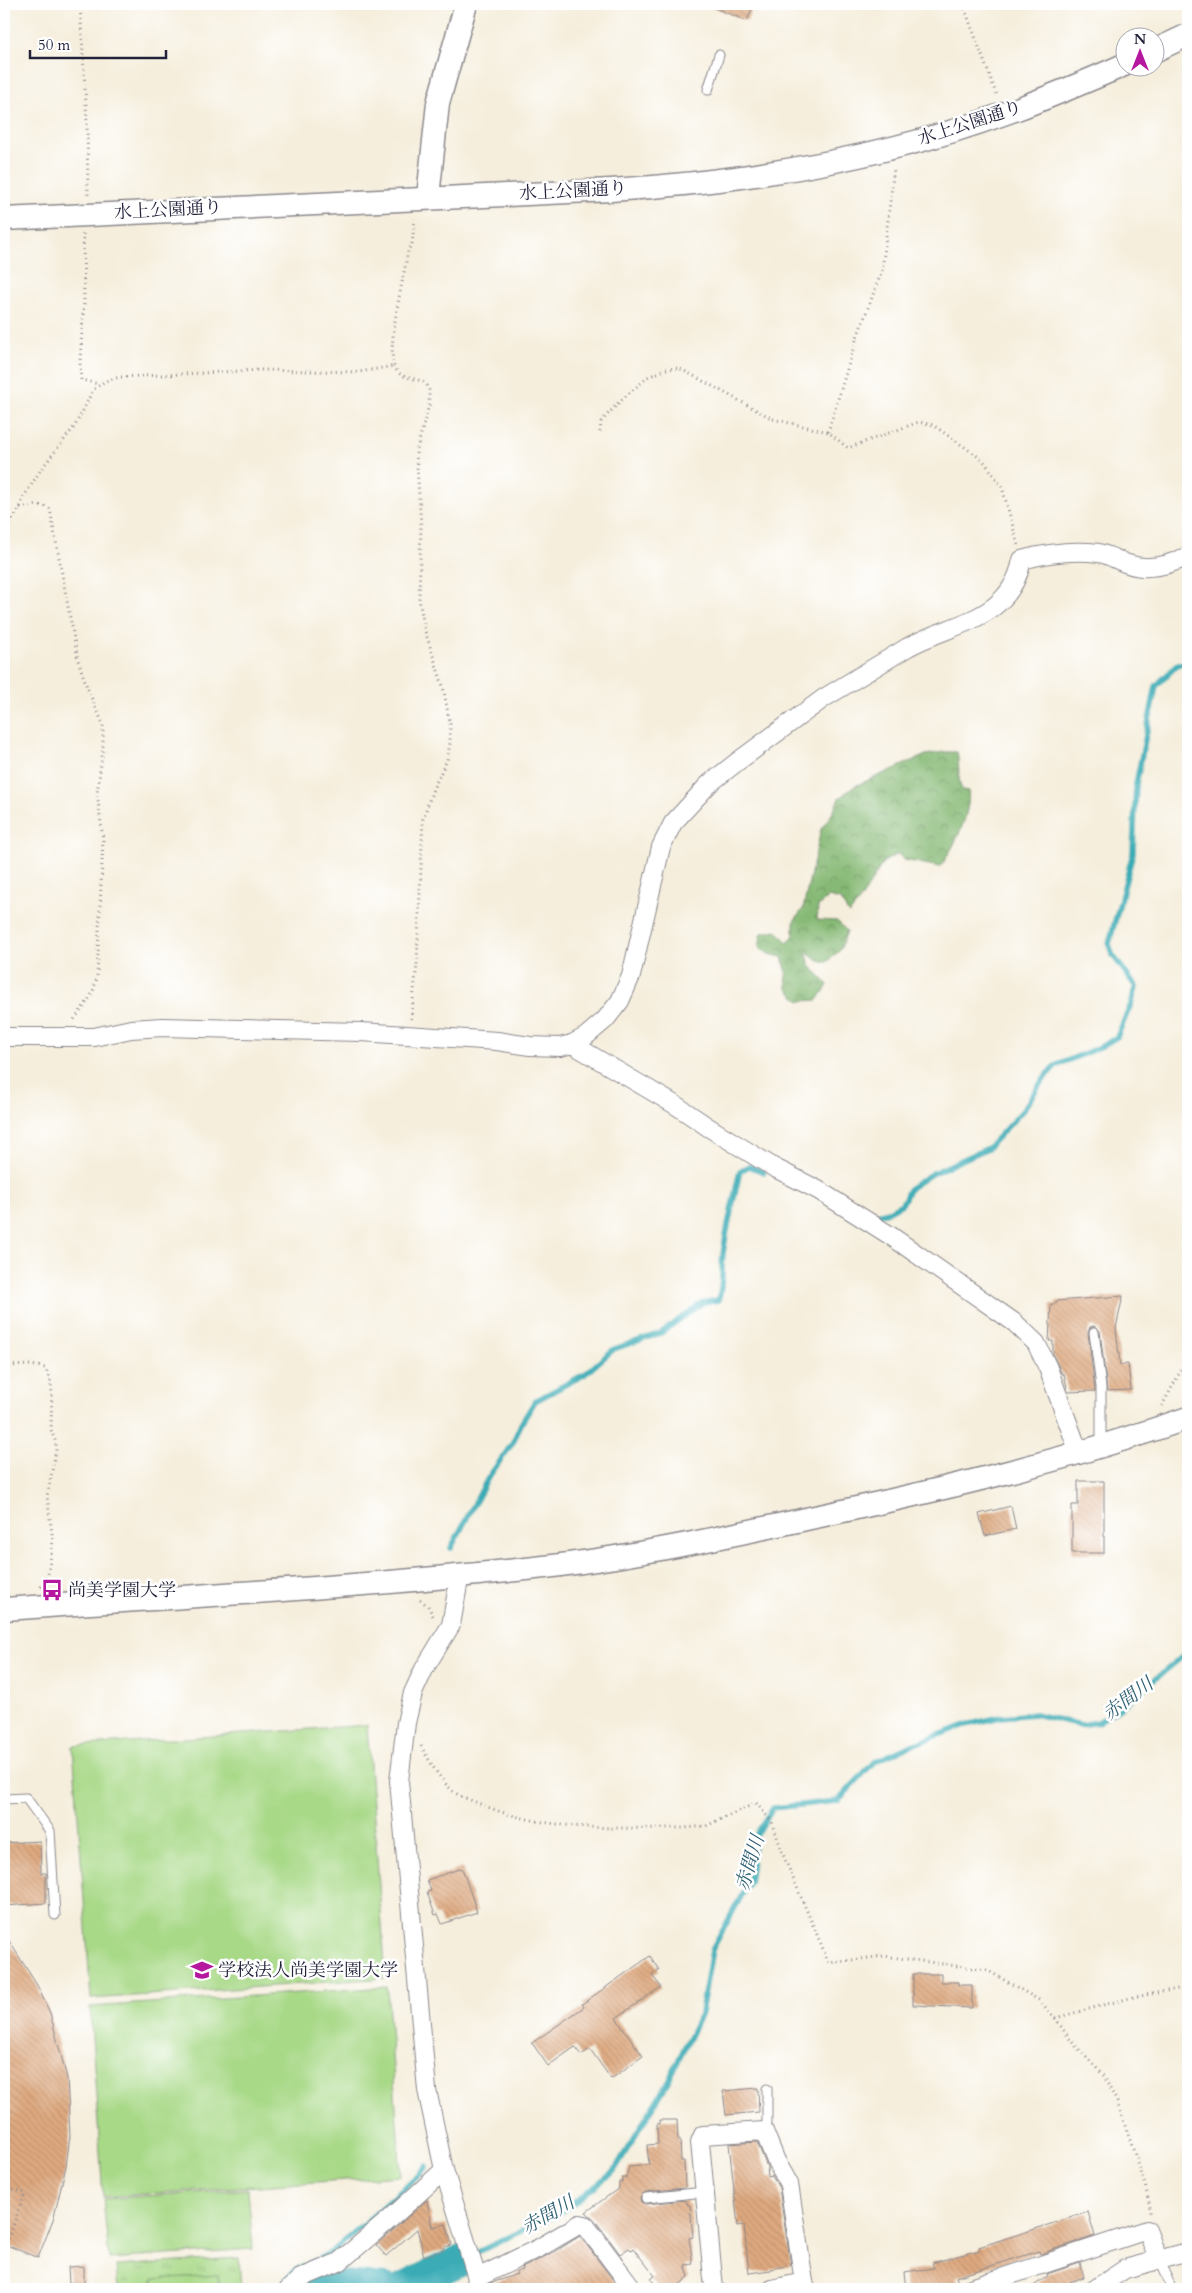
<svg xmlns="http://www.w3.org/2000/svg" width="1192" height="2293" font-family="Cardo,'Noto Serif JP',serif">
<defs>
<pattern id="grass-tufts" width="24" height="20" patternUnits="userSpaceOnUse" patternTransform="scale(1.25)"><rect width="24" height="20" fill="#a8d987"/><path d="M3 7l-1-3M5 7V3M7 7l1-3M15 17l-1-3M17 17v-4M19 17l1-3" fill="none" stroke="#90ba75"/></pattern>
<pattern id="forest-crowns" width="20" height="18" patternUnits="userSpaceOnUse" patternTransform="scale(1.25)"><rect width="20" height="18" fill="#86b974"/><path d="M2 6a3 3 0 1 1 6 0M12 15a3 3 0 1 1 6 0" fill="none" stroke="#6d9660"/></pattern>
<pattern id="building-back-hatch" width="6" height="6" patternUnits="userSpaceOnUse" patternTransform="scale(1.25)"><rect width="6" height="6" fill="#dea97f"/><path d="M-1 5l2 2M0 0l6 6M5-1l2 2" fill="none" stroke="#be916f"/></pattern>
</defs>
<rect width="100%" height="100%" fill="#fff"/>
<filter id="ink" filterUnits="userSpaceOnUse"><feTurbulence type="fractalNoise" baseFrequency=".02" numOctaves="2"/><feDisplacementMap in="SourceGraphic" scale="10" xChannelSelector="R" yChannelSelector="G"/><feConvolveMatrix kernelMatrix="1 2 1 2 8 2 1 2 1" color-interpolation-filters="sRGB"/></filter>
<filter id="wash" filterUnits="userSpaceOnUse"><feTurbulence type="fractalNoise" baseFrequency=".0096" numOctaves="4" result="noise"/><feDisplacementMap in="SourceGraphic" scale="20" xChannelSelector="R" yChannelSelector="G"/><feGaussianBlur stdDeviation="1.12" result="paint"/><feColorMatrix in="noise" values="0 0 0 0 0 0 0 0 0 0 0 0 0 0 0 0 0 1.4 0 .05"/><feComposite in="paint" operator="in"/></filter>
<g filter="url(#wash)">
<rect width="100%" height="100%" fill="#f5eedc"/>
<path fill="url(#grass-tufts)" stroke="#657e61" d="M239 2258 241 2289H118L116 2266Z"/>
<path fill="url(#forest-crowns)" stroke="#546e58" d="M944 752H957C960 765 957 778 962 790L968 791C972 812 953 850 940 867L904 860 898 854 883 862 861 899 849 914 840 900 829 897 818 906 817 920 837 921 847 931 840 950 827 962 818 960 806 952 810 965 828 985 818 1000 800 1001 787 989 786 969 782 957 769 954 759 948 762 933 776 930 788 943 794 935V921L803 909 821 829 832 814 839 798 855 786 926 755Z"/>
<g fill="#a8d987" stroke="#657e61">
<path d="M367 1725 386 1978 91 1999 73 1746Z"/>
<path d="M387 1987 401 2176 103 2197 90 2007Z"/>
<path d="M248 2189 253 2249 109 2259 103 2199Z"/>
<path d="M218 2275 219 2289H154L153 2279Z"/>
</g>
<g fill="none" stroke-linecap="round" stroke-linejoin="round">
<g stroke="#3bacb6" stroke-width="5.5">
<path d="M867 1213 873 1215 885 1213 902 1204 910 1188 931 1174 988 1148 1023 1110 1042 1081 1055 1066 1102 1046 1117 1037 1132 1002 1136 987 1112 954 1109 944 1133 853 1136 784 1156 686 1178 664 1188 663"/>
<path d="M451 1548 488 1478 512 1444 521 1424 535 1401 585 1374 614 1349 661 1333 702 1303 718 1300C724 1285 721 1270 723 1254 727 1226 734 1198 740 1171L749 1166 764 1172"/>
<path d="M480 2251 563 2211 614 2171 668 2082 701 2013 712 1950 749 1882 755 1837 773 1808 838 1801 874 1762 912 1745 966 1725 1001 1717 1035 1714 1081 1725 1098 1722 1124 1705 1188 1652"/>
<path d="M277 2289 296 2270 332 2252 419 2175 426 2166"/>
</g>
<g stroke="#3bacb6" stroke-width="32">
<path d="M318 2289 323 2285 385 2289"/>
<path d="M402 2289 464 2259"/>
</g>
</g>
<g id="blocks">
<g fill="url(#building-back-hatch)">
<path d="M705 4H754L747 21Z"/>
<path d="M1123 1296 1116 1328 1120 1365 1128 1364 1131 1390 1107 1391 1100 1331 1094 1326 1090 1327 1088 1333 1095 1391 1068 1392 1064 1374H1062L1053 1355V1341H1049L1051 1304H1056V1301Z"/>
<path d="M1078 1481H1104V1553H1072V1505H1078Z"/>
<path d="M1011 1506 1016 1529 985 1536 979 1514Z"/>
<path d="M40 1841 41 1873H46V1903L4 1906V1843Z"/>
<path d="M462 1868 477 1912 442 1924 438 1914 435 1915 427 1892 431 1891 427 1880Z"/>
<path d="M4 1933 37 1985 50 2013 67 2078 70 2136 66 2166 54 2217 38 2258 4 2244Z"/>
<path d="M650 1956 659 1970 652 1975 661 1987 616 2018 643 2056 611 2079 590 2049 581 2055 575 2047 548 2066 532 2043 584 2007 582 2004Z"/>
<path d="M913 1974H941V1982H958V1985H972V2008L913 2005Z"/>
<path d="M758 2088 759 2112 726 2115 723 2091Z"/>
<path d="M660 2120H677L678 2140H680L681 2161H684L685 2188 645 2192 640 2198 641 2202 646 2204 686 2200 688 2205H690L693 2237 689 2238 693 2264 685 2265 689 2277 674 2289H659L651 2279 655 2276 633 2248 631 2250 629 2248 620 2254 594 2219 586 2212 619 2188V2182H622V2178H626L629 2167 649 2165 647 2145 658 2144 657 2124H660Z"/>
<path d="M757 2142 767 2167 768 2177 772 2176 779 2188 791 2265 771 2269V2270L749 2273 744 2225 738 2226 729 2144Z"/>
<path d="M427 2200 432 2227 446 2224 452 2245 444 2247V2250L424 2256 417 2229 386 2256 376 2245Z"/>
<path d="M1088 2212 1095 2236 1040 2254 1039 2251 956 2277 958 2282 935 2289H906L904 2272 934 2268 932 2263 979 2250V2247Z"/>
<path d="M580 2236 620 2289H486V2285L517 2274 516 2272 523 2270 522 2268 556 2251Z"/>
<path d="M1080 2263 1084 2277 1070 2282 1072 2289H1029L1048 2276 1047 2274Z"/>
<path d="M84 2266V2282L69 2283 68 2267Z"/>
</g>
</g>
</g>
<g filter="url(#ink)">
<use href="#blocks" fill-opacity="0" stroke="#8c888c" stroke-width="1"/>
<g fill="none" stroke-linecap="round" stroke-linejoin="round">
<g stroke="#8c888c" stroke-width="11">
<g id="service">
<path d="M708 90 719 55"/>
<path d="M1094 1332 1101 1387V1446"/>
<path d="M4 1799 26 1798 50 1831 55 1915"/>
<path d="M764 2131 767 2123V2089"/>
<path d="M646 2198 705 2192"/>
<path d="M1158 2259 1172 2289"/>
</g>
</g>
<g stroke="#8c888c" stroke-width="20">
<g id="minor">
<path d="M4 1037H94L131 1029 162 1027 361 1032 497 1041 530 1046 560 1047 572 1044 585 1037 605 1020 620 1001 631 976 661 847 673 823 709 784 737 762 824 698 908 647C953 622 1010 621 1022 560 1047 553 1074 550 1099 553 1110 555 1118 561 1128 564 1148 571 1170 565 1188 556"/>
<path d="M572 1044 677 1106 708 1127 773 1167 818 1190 891 1236 1015 1323 1036 1343 1048 1368 1079 1453"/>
<path d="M444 2170 477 2278 475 2289"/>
<path d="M477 2278 539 2248 580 2224 585 2225 633 2289"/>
<path d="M289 2289 301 2278 339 2262 390 2219 444 2170 427 2090 399 1781 406 1723 413 1693 424 1669 451 1625 460 1574"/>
<path d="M714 2289 700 2142 703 2135 764 2131 776 2161 789 2184 804 2282"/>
<path d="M772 2289 804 2282 806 2289"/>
<path d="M968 2289 1147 2230 1158 2259"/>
<path d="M1095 2289 1125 2269 1188 2252"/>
</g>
</g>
<g stroke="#8c888c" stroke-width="25">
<g id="tertiary">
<path d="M1154 51 1188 35"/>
<path d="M428 197 438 103 466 4"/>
<path d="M4 219 611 190C707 184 802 171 896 147 974 128 1051 97 1124 65"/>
<path d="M4 1609C187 1596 370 1587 553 1566 643 1555 732 1535 820 1516 945 1489 1068 1460 1188 1418"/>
</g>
</g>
<g stroke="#8c888c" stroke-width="3" stroke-dasharray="1 4" stroke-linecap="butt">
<path d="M80 4 87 121 88 195"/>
<path d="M963 4 997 96"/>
<path d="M83 234 84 302 80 361 81 380 99 384"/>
<path d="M600 432 601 422 619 402 648 377 666 369 679 368 773 419 828 432 848 448 919 422 933 425 983 460 1002 487 1018 545"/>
<path d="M828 432 856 340 882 271 894 168"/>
<path d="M20 508C31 506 41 503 50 509L78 660 88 690 103 724V750L97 793 103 839 97 976C94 996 84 1006 73 1021"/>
<path d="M4 532 20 508 23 498 42 468 75 426 93 390 105 381 120 377 260 370 359 372 394 366"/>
<path d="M411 1019 417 964 423 819 433 789 447 760 450 743V724L443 686 425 631 419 599 421 525 416 452 429 405V389C422 374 403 383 395 368 385 349 405 274 408 250L412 244 415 219"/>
<path d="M4 1366 32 1365 45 1368 50 1378 52 1392 51 1430 56 1443V1451L47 1496 53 1541 48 1574 41 1587"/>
<path d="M1162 1406 1188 1357"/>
<path d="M420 1600 428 1606 434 1618"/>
<path d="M421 1746C430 1762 440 1780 454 1792 461 1797 471 1800 478 1803 543 1832 615 1828 685 1828L706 1826 756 1803 772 1822 784 1857 829 1963 884 1956 987 1970 1039 2000 1055 2018 1072 2042 1104 2076 1117 2102 1145 2184 1150 2208V2215"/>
<path d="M1055 2018 1130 1998 1188 1987"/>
<path d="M4 2186 25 2193 4 2250"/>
</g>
<use href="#service" stroke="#fff" stroke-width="9"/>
<use href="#minor" stroke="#fff" stroke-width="18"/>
<use href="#tertiary" stroke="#fff" stroke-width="22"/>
</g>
</g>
<defs>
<g id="bus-bare" transform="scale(1.725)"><path d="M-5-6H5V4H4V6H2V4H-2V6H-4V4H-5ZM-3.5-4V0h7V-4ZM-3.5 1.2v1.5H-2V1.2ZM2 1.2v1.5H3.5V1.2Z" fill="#b5179e" stroke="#fff" stroke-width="2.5" paint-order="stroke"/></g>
<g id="university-bare" transform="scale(1.725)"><path d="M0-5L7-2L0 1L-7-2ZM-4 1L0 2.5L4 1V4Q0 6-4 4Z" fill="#b5179e" stroke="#fff" stroke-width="2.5" paint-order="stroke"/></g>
</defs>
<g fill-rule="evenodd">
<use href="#bus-bare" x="52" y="1590"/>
<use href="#university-bare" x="202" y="1970"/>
</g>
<g text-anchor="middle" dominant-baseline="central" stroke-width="5" stroke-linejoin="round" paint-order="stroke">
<g font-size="18" fill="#22223b" stroke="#fff">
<text transform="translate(970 123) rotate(-18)">水上公園通り</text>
<text transform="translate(573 191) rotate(-3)">水上公園通り</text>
<text transform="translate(168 210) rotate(-3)">水上公園通り</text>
</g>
<g font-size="18" fill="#22223b" stroke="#fff" text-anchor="start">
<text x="68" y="1590">尚美学園大学</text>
<text x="218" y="1970">学校法人尚美学園大学</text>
</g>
<g font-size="19" font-style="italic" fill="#2d6072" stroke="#fff">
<text transform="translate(1128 1699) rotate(-37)">赤間川</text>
<text transform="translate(750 1863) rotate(-73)">赤間川</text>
<text transform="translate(548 2215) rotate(-30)">赤間川</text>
</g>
</g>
<rect width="1192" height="2293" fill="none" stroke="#fff" stroke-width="20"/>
<g transform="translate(1140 52)"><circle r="24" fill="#ffffff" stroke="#a7a7b1"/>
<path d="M0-4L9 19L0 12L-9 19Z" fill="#b5179e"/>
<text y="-8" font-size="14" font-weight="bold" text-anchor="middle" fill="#22223b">N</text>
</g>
<path d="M30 50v8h136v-8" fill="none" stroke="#22223b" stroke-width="2.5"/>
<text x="38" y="50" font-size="15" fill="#22223b" stroke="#ffffff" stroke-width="4" paint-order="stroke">50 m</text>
</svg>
